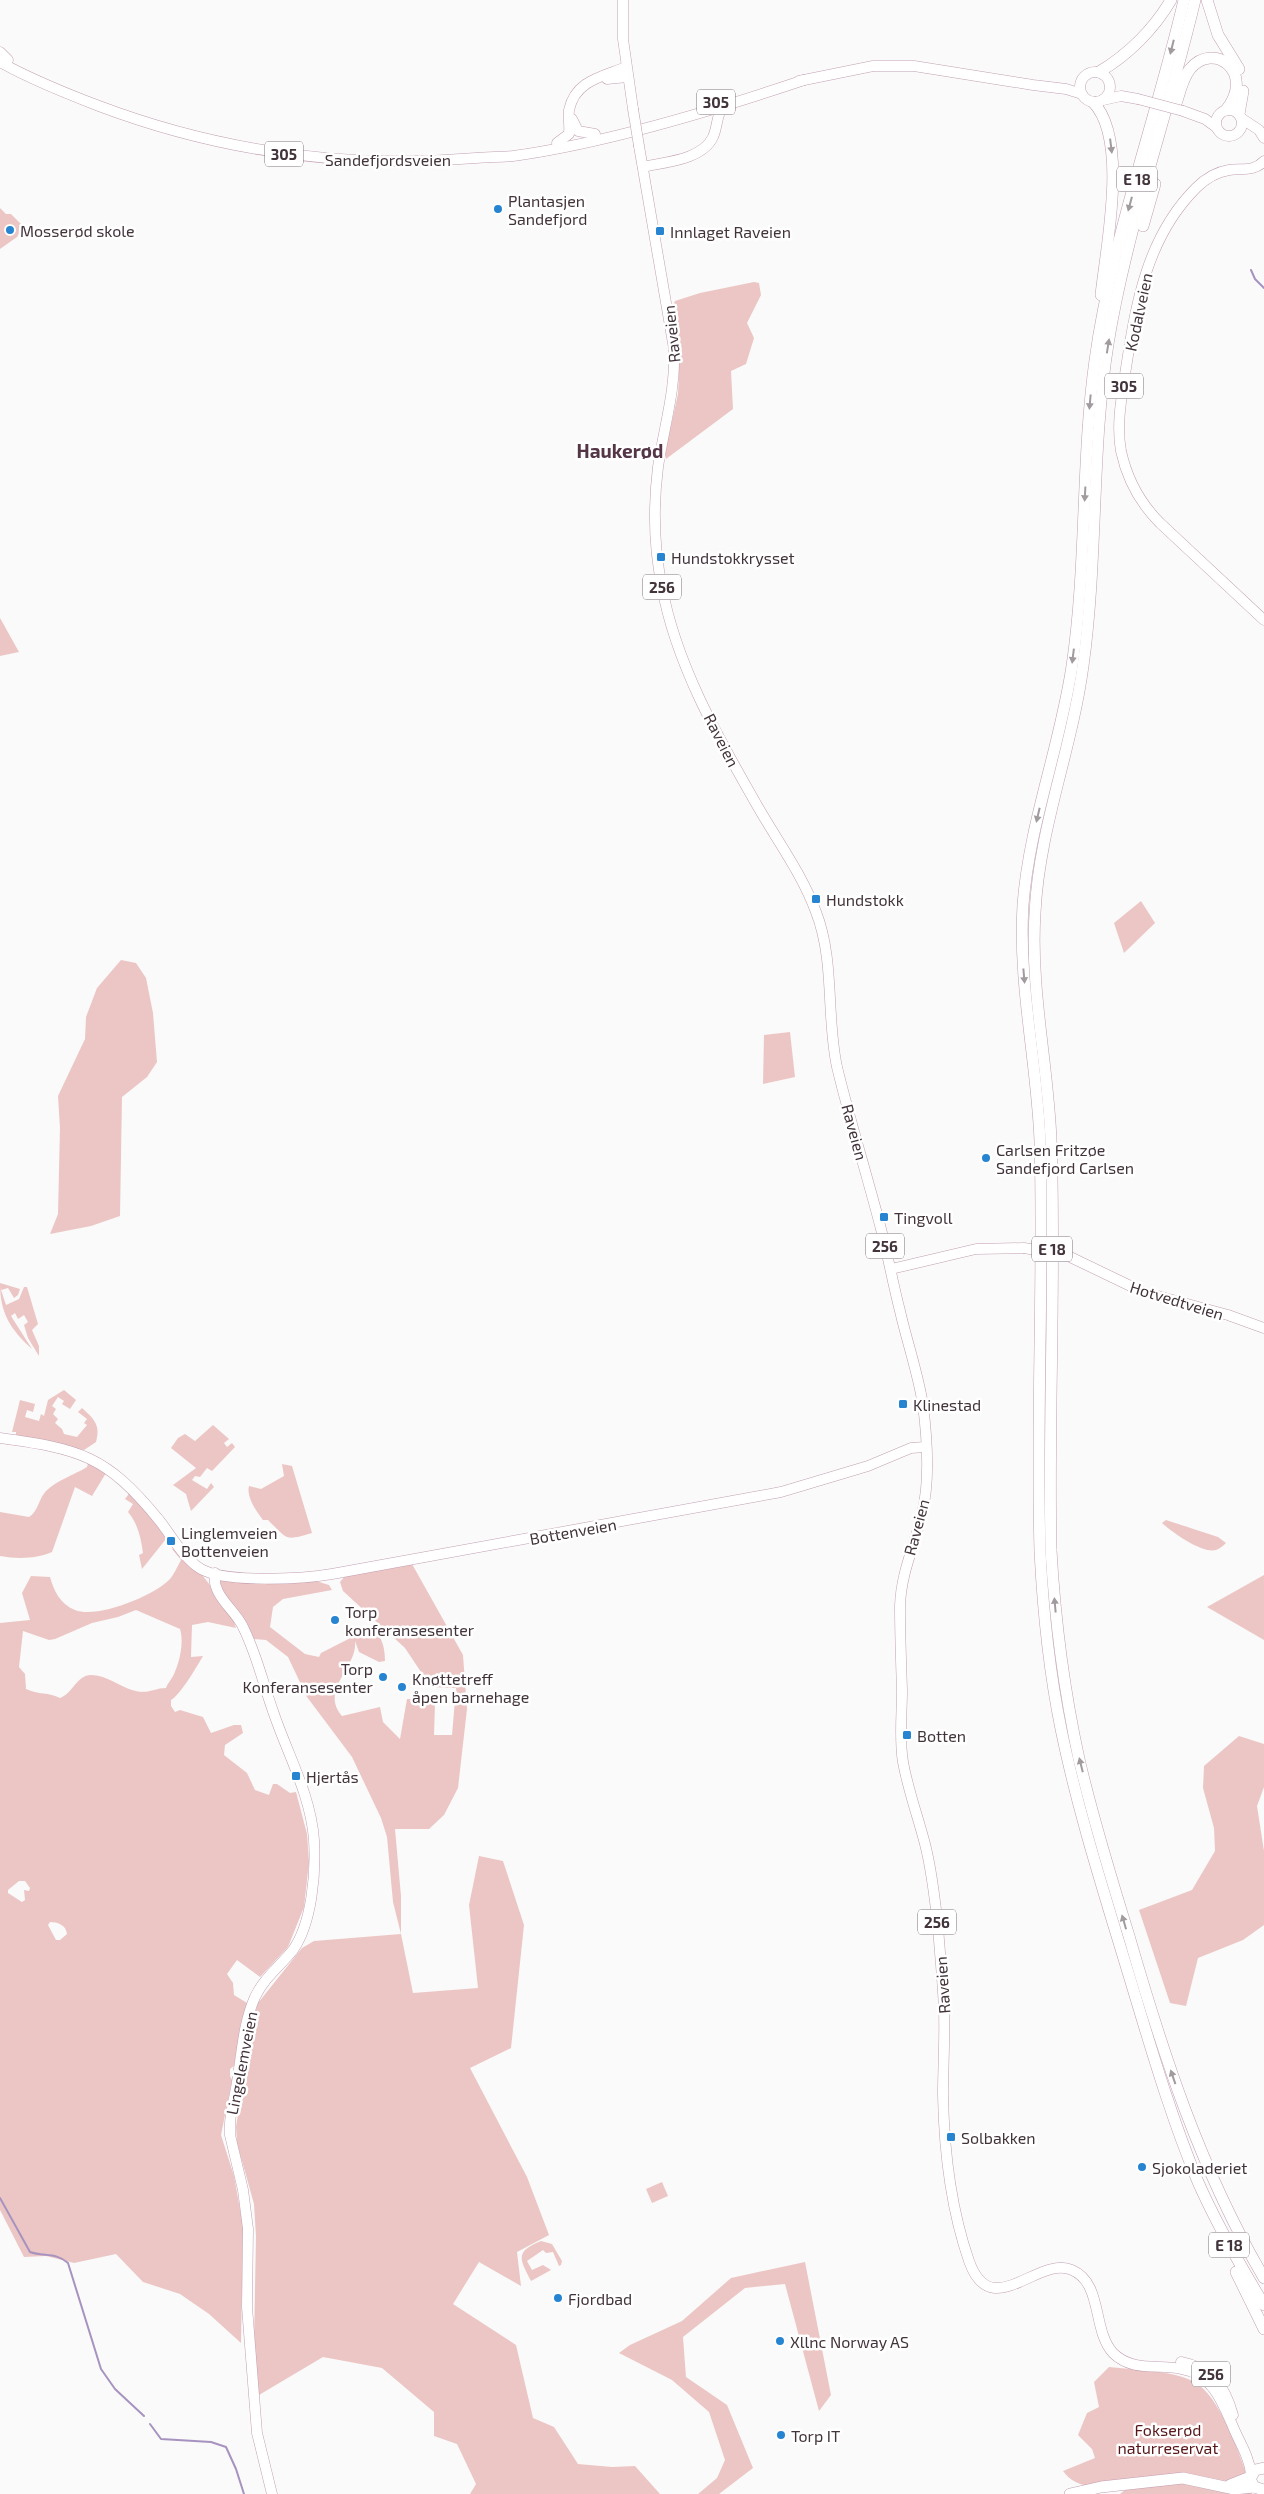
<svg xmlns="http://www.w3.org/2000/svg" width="1264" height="2494" font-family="'Exo 2',sans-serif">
<rect width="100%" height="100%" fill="#fafafa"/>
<g fill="#ecc6c4" fill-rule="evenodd">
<path d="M0 208 6 214H11L23 226 17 237 0 249Z"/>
<path d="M754 282 759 283 761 295 747 323 754 338 746 364 731 371 733 409 666 459 665 453 678 394 679 374 673 305 675 301 700 293Z"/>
<path d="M0 618 19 652 0 656Z"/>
<path d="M1141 901 1155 923 1124 953 1114 923Z"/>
<path d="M121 960 136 963 146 978 153 1013 157 1062 147 1077 122 1097 120 1216 91 1226 50 1234 58 1214 60 1128 58 1096 85 1039 86 1017 97 988Z"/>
<path d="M790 1032 795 1077 763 1084 764 1035Z"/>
<path d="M0 1283 20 1289 18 1295 14 1298 8 1288 1 1290 6 1305 19 1299 24 1287H27L38 1324 32 1330 39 1346V1356L28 1338 24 1325 28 1322 24 1315 18 1319 15 1313 11 1316 32 1349C10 1329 0 1313 0 1283Z"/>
<path d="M64 1390 76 1400 70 1409 62 1404 64 1401 58 1397 52 1406 56 1409 53 1414 58 1419 55 1423 62 1429 64 1434 77 1437 87 1425 84 1423 87 1419 78 1412 82 1408C94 1419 101 1425 96 1442L84 1450 16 1437V1432H12L20 1400 35 1404 33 1412 27 1410 25 1417 39 1421 41 1414 44 1416 48 1400Z"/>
<path d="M213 1425 229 1439 224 1443 227 1447 232 1443 235 1447 212 1471 207 1468 200 1477 195 1476 192 1480 207 1489 211 1483 214 1487 191 1511 186 1494 173 1485 196 1468 171 1448 178 1438 185 1434 195 1441Z"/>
<path d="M88 1463 106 1473 92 1496 75 1487 52 1552C36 1559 17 1559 0 1556V1512L29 1517C38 1512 39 1498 46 1491 57 1480 74 1475 87 1467Z"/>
<path d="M282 1464 292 1466 312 1533C285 1541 288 1540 268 1520H263C257 1512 246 1497 249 1486L261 1489 284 1476Z"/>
<path d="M131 1491 161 1530 166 1539 142 1569 139 1555 143 1553C141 1538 138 1524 128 1512L133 1504 125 1499Z"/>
<path d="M1166 1520 1218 1537 1226 1543C1223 1546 1219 1549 1216 1550 1202 1554 1172 1532 1162 1523Z"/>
<path d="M178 1546C194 1567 230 1604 236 1628L208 1622 192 1625 191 1657 203 1656C196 1668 181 1694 171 1700V1706L175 1712 180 1710 203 1717 211 1733 234 1725H241L243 1733 225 1745 224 1755 247 1773 255 1790 269 1795 273 1784H277L290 1793 296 1792 307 1834 309 1862 304 1907 288 1947 260 1977 237 1960 227 1974 233 1983 234 1995 247 2003 241 2023 234 2066 230 2069V2076L232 2080 221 2135 234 2176 243 2226 241 2343 209 2314 180 2294 143 2282 116 2254 74 2263 46 2256 24 2257 0 2210V1623L30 1620 22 1593 31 1576 50 1577C54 1591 60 1604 75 1610 97 1619 153 1596 169 1580 174 1575 177 1567 181 1560L172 1549ZM136 1610 180 1629C184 1642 180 1661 174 1674 172 1679 167 1684 166 1688 154 1688 148 1695 132 1690 119 1686 106 1675 91 1675 77 1675 72 1694 60 1698 49 1692 38 1695 26 1689L25 1674 19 1667 23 1631 49 1640 55 1639 92 1623 118 1617ZM19 1881H25L30 1888 29 1891 24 1890 25 1900 22 1902 8 1893V1890ZM50 1922C58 1922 66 1925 67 1934L60 1940H56L48 1925Z"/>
<path d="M412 1564 463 1655 467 1709 458 1788 444 1815 429 1829H395L401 1896V1934L413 1993 478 1988 469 1905 479 1856 503 1861 524 1925 511 2048 470 2068 527 2177 549 2235 517 2252 521 2286 479 2262 453 2304 516 2345 533 2418 554 2427 578 2464 612 2467 635 2466 660 2494H470L476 2484 457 2444 434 2436V2412L382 2368 323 2357 259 2395 254 2342 256 2236 254 2204 237 2143 236 2127 252 2023 258 2003 302 1948 314 1941 401 1934 393 1902 387 1837 381 1818 352 1757 307 1697 288 1657 266 1640 254 1639 218 1592 215 1574 306 1578 329 1585 332 1590 283 1599 273 1607 270 1627 305 1654 319 1657 321 1653 370 1628C382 1634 385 1648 385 1661L379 1662 359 1652 355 1641C358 1667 319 1690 342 1716L380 1707 383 1722 400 1739 407 1699H420L421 1703H435L434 1735H452L455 1700H457L456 1688 431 1687 405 1648 343 1591 340 1582 345 1576Z"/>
<path d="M1264 1575V1640L1207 1607Z"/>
<path d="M1239 1736 1264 1744V1787L1257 1806 1264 1851V1925L1243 1940 1198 1958 1186 2006 1170 2003 1139 1910 1192 1890 1215 1851 1214 1828 1203 1788 1204 1766Z"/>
<path d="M662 2182 668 2196 652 2203 646 2189Z"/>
<path d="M541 2241 552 2244 562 2261 561 2265 559 2266 553 2252 546 2253 543 2250 527 2261 532 2270 543 2265 551 2270 531 2281C520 2259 514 2252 541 2241Z"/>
<path d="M805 2262 831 2395 819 2411 785 2284 745 2288 683 2337 686 2377 727 2405 753 2468 719 2494H698L717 2478 725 2460 709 2412 672 2380 619 2353 630 2345 682 2321 731 2278Z"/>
<path d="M1109 2367C1134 2370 1179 2370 1199 2385 1223 2403 1245 2466 1252 2494H1120L1125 2490C1104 2488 1076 2490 1063 2471L1095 2458 1092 2449 1078 2435 1087 2413 1099 2407 1094 2382Z"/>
</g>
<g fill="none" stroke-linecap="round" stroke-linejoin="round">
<g stroke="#a793bf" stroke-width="2">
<path d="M1251 270 1255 279 1264 288"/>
<path d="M0 2198 30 2252C44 2257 56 2252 68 2263L101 2369 115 2389 144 2416"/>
<path d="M150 2424 161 2439 211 2442 226 2447 236 2469 244 2494"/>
</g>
<g stroke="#c29fb2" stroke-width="11">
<g id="major">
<path d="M623 0V39L633 109"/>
<path d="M0 52 8 60"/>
<path d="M0 62C32 80 65 93 99 106 221 152 346 169 476 158 488 157 501 157 513 156 607 143 715 110 804 80"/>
<circle cx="1095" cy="87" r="15"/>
<path d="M607 79 627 77"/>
<path d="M799 81 873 66H914L1033 85 1066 89 1082 94"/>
<path d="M1103 100 1121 96 1138 99"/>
<circle cx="1229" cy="123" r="13"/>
<path d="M1183 111 1205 119 1216 127"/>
<path d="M1241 118 1259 130 1264 138"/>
<path d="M572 119 578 131 595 134"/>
<path d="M557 143 569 134C570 126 568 118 569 110 575 81 601 77 626 67"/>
<path d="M639 146 674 349C676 389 664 427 658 467 653 507 654 548 662 587 676 665 719 739 758 807 778 842 802 874 816 912 835 961 826 1016 837 1067 850 1121 867 1175 881 1229 888 1256 893 1284 900 1311 907 1342 918 1373 923 1405 927 1437 930 1482 922 1513 915 1545 901 1572 900 1606 900 1634 901 1662 902 1690 902 1714 899 1739 903 1762 908 1790 918 1817 925 1844 932 1871 935 1899 938 1927 940 1955 943 1983 944 2011 945 2039 943 2067 943 2095 944 2151 951 2209 969 2261 991 2324 1038 2255 1072 2270 1103 2283 1092 2330 1113 2353 1132 2372 1158 2364 1182 2369 1213 2374 1223 2404 1234 2429 1241 2445 1249 2457 1251 2474"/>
<path d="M1264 161C1254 172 1242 168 1229 170 1216 172 1205 179 1196 188 1147 237 1136 303 1126 368 1122 395 1116 424 1121 451 1127 479 1140 503 1160 523L1264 620"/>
<path d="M643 167C665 162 702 160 713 137 718 126 716 115 724 104"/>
<path d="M1066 1255 1143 1292 1228 1315 1264 1328"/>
<path d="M891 1269 976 1249 1024 1248"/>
<path d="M0 1438C80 1449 106 1455 159 1520 171 1535 184 1559 201 1569 225 1583 303 1579 332 1574L781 1492 868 1466 911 1448 925 1447"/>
<path d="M215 1573C211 1594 233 1608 242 1625 257 1654 263 1684 274 1714 288 1755 311 1796 314 1840 316 1873 312 1923 293 1950 280 1966 264 1978 255 1997 243 2024 242 2053 237 2082 235 2096 231 2109 230 2123V2135L243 2190 248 2229 247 2307 257 2433 272 2494"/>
<path d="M1181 2362C1212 2368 1225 2386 1233 2415"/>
</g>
</g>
<g stroke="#c29fb2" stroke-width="12">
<g id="highway">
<path d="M1184 0C1156 120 1112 238 1095 360 1081 461 1087 565 1072 666 1060 747 1029 824 1023 905 1018 984 1037 1062 1040 1141 1044 1278 1036 1415 1040 1551 1043 1611 1049 1670 1061 1729 1077 1807 1101 1883 1124 1959 1147 2034 1168 2110 1198 2182 1217 2225 1240 2265 1264 2305"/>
<path d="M1195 0C1168 115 1127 227 1108 344 1091 450 1098 559 1083 666 1072 749 1039 828 1035 913 1030 989 1048 1064 1051 1140 1056 1277 1048 1414 1051 1550 1055 1621 1064 1690 1079 1759 1093 1819 1111 1878 1129 1936 1163 2054 1201 2171 1264 2278"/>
<path d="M1207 0 1218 35 1239 69"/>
<path d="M1099 72C1128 55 1154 29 1171 0"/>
<path d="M1177 101C1180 90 1183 78 1190 69 1214 40 1256 73 1226 110"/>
<path d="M1093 102C1129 139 1106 247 1101 295"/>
<path d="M1239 114 1243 91"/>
<path d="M1143 226 1155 184"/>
<path d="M1236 2272 1264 2329"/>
<path d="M1264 2468 1255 2470 1250 2479 1254 2487 1264 2490"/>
<path d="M1230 2485 1250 2477"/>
<path d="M1070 2494 1101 2487 1183 2478 1234 2489 1254 2487"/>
</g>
</g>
<use href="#major" stroke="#fff" stroke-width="10"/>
<use href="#highway" stroke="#fff" stroke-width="11"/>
<g stroke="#c29fb2" stroke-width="11" stroke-linecap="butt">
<g id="major-bridge">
<path d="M1138 99 1183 111"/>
<path d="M633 109 639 146"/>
<path d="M1024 1248 1066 1255"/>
</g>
</g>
<use href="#major-bridge" stroke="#fff" stroke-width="10"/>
</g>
<defs><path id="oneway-solid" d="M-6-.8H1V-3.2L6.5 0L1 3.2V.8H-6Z" transform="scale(1.25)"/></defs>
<g fill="#a19a9e">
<use href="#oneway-solid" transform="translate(1172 47) rotate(104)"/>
<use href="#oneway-solid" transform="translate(1111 146) rotate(83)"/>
<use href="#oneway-solid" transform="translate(1130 204) rotate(105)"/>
<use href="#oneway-solid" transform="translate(1108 346) rotate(-81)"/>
<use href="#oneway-solid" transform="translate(1090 402) rotate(95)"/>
<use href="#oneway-solid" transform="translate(1085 494) rotate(93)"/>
<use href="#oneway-solid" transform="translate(1073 656) rotate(97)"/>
<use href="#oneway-solid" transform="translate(1038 815) rotate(103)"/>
<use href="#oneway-solid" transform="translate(1024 976) rotate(85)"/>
<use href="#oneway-solid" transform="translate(1055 1605) rotate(-95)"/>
<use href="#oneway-solid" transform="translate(1081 1765) rotate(-104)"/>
<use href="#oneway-solid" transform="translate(1124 1922) rotate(-106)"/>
<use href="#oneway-solid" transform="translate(1173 2077) rotate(-109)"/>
</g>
<g fill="#2684d0" stroke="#fff" stroke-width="2">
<circle cx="498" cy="209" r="5"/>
<circle cx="10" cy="230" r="5"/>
<rect x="655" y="226" width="10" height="10" rx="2.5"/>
<rect x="656" y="552" width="10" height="10" rx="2.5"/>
<rect x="811" y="894" width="10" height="10" rx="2.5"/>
<circle cx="986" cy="1158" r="5"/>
<rect x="879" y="1212" width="10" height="10" rx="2.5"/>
<rect x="898" y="1399" width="10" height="10" rx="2.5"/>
<rect x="166" y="1536" width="10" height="10" rx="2.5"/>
<circle cx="335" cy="1620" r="5"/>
<circle cx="383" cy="1677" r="5"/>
<circle cx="402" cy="1687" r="5"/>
<rect x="902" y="1730" width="10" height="10" rx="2.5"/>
<rect x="291" y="1771" width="10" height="10" rx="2.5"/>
<rect x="946" y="2132" width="10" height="10" rx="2.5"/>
<circle cx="1142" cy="2167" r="5"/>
<circle cx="558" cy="2298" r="5"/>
<circle cx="780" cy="2341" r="5"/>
<circle cx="781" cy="2435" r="5"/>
</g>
<g text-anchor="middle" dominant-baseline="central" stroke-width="5" stroke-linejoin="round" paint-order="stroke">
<g fill="#fff" stroke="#7b7176" stroke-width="1">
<rect x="697" y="89.5" width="38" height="25" rx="4"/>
<rect x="265" y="141.5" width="38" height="25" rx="4"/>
<rect x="1117" y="166.5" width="40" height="25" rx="4"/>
<rect x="1105" y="373.5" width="38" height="25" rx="4"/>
<rect x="643" y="574.5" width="38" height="25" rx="4"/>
<rect x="866" y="1233.5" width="38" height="25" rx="4"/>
<rect x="1032" y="1236.5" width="40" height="25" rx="4"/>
<rect x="918" y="1909.5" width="38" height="25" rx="4"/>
<rect x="1209" y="2232.5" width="40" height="25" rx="4"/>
<rect x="1192" y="2361.5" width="38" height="25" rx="4"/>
</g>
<g font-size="15" font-weight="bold" fill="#43343c">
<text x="716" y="102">305</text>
<text x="284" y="154">305</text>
<text x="1137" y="179">E 18</text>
<text x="1124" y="386">305</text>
<text x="662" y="587">256</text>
<text x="885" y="1246">256</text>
<text x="1052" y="1249">E 18</text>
<text x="937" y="1922">256</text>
<text x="1229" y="2245">E 18</text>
<text x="1211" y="2374">256</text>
</g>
<g font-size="16" fill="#43343c" stroke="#fff">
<text x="388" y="159">Sandefjordsveien</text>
<text transform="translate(1138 312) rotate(-78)">Kodalveien</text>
<text transform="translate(671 334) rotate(-96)">Raveien</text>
<text transform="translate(722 740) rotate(63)">Raveien</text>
<text transform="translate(855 1132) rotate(75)">Raveien</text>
<text transform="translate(1177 1300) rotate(17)">Hotvedtveien</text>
<text transform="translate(916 1527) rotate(-75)">Raveien</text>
<text transform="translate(573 1531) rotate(-10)">Bottenveien</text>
<text transform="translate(942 1985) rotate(-94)">Raveien</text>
<text transform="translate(241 2063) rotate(-79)">Lingelemveien</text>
</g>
<g font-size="16" fill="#43343c" stroke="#fff" text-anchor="start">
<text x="508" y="200">Plantasjen<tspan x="508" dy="18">Sandefjord</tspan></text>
<text x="20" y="230">Mosserød skole</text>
<text x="670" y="231">Innlaget Raveien</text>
<text x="671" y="557">Hundstokkrysset</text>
<text x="826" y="899">Hundstokk</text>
<text x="996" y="1149">Carlsen Fritzøe<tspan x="996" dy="18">Sandefjord Carlsen</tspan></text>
<text x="894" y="1217">Tingvoll</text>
<text x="913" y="1404">Klinestad</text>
<text x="181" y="1532">Linglemveien<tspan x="181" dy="18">Bottenveien</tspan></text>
<text x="345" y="1611">Torp<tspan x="345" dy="18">konferansesenter</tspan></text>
<text x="373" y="1668" text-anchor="end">Torp<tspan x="373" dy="18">Konferansesenter</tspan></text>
<text x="412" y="1678">Knøttetreff<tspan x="412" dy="18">åpen barnehage</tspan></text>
<text x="917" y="1735">Botten</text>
<text x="306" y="1776">Hjertås</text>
<text x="961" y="2137">Solbakken</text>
<text x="1152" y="2167">Sjokoladeriet</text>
<text x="568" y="2298">Fjordbad</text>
<text x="790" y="2341">Xllnc Norway AS</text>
<text x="791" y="2435">Torp IT</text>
</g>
<g font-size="16" fill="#581619" stroke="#fff">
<text x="1168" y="2429">Fokserød<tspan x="1168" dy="18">naturreservat</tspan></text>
</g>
<g font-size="19" font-weight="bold" fill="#543647" stroke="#fff">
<text x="620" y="450">Haukerød</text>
</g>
</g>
</svg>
